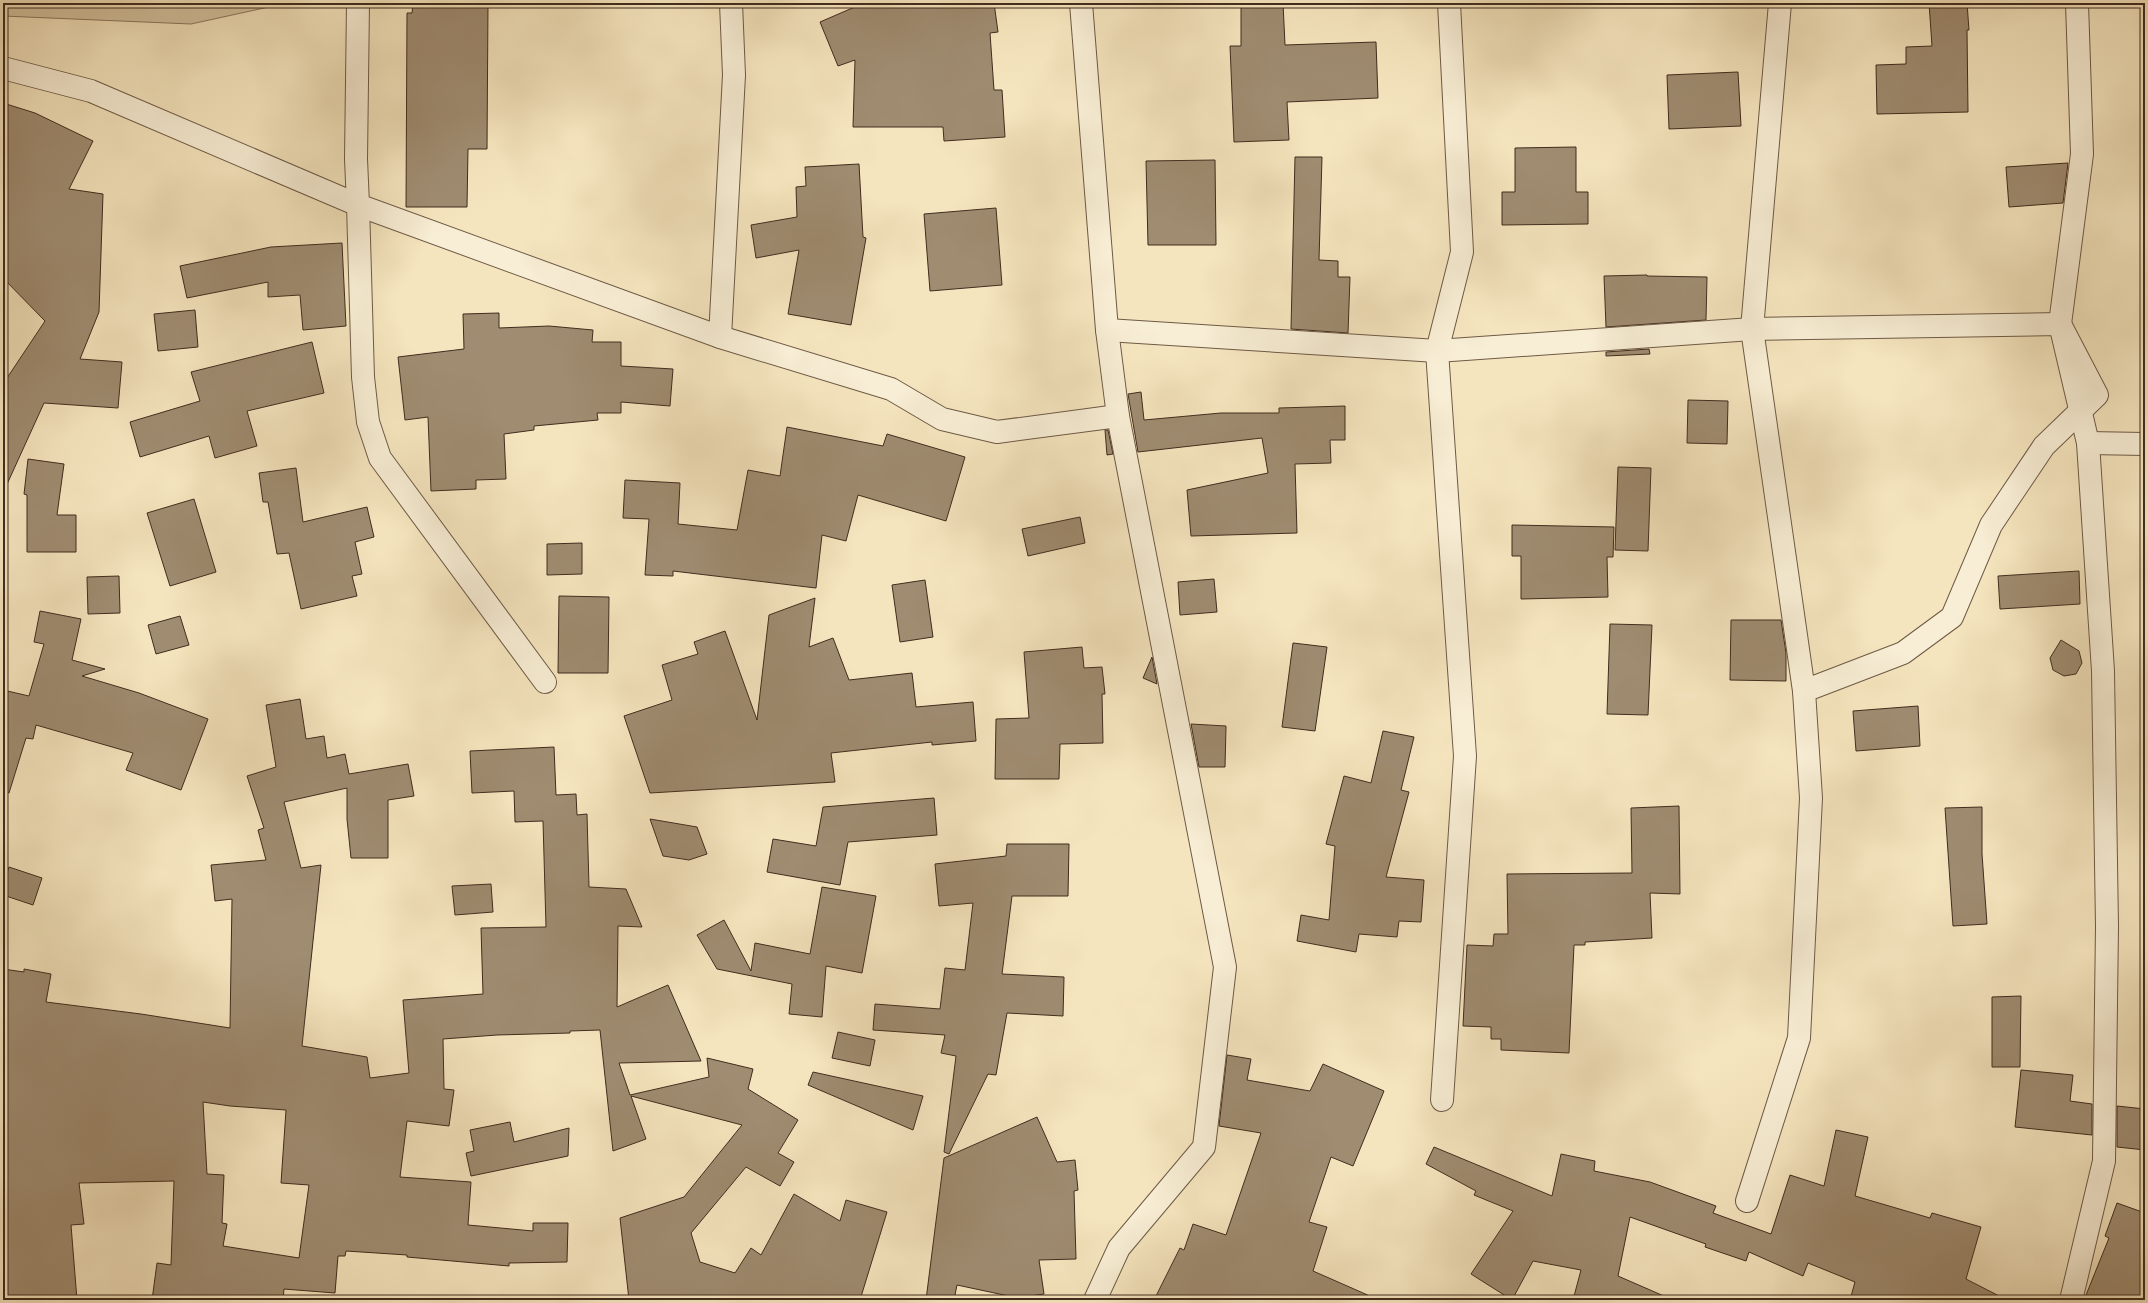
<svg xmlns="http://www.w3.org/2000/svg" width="2148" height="1303" font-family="'IM FELL Double Pica',serif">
<rect width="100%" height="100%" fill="#f5e5be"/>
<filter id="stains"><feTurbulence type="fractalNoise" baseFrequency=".005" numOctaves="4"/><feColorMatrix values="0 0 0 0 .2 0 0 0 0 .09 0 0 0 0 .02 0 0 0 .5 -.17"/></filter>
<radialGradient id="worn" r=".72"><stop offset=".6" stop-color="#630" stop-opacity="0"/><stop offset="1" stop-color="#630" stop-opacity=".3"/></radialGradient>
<path fill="#d6c6a3" stroke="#8c7960" d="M3 3H287L191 24 3 16Z"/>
<g fill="#9f8c71" stroke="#412c1e" fill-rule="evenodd">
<path d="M413 3H488L487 149H468L467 207H406L407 13H412Z"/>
<path d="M864 3H994L998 32 990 33 994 90H1002L1005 137 944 141 943 127H853L855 60 838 66 820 22Z"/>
<path d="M1241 3H1283L1285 45 1376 42 1378 98 1287 102 1289 140 1234 142 1230 46H1241Z"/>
<path d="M1929 3H1967L1969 30H1967L1968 112 1877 114 1876 65 1906 64V47L1932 46Z"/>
<path d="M1738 72 1741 126 1669 129 1667 75Z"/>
<path d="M3 103 35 113 93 141 69 189 103 194 99 312 80 359 122 362 118 408 44 403 3 493V384L45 321 3 278Z"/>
<path d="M1576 147V192H1588V224L1502 225V192H1515V148Z"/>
<path d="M1295 157H1322L1319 260 1338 261V277H1350L1348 333 1291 329Z"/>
<path d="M1215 160 1216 245H1148L1146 161Z"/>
<path d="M2068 163 2063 203 2009 207 2006 167Z"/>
<path d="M859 164 863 237 866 238 851 325 788 314 799 250 756 258 751 225 797 217 796 187 806 186 805 167Z"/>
<path d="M996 208 1002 285 930 291 924 214Z"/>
<path d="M342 243 346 326 303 330 300 295 268 297V282L187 298 180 266 271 247Z"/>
<path d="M1647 275V276L1707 277 1706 320 1606 327 1604 276Z"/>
<path d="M195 310 198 347 158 351 154 314Z"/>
<path d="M499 313V328L549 326 593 330 592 342H621V366L673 369 670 406 621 402V413H597L598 420 534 426V430L504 434 506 479 476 480V489L431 491 428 417 405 420 398 357 464 349 463 314Z"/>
<path d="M312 342 324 393 247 411 257 446 215 458 209 436 140 457 130 422 200 401 191 372Z"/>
<path d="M1649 349 1650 354 1606 356V352Z"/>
<path d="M1141 392 1144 420 1221 413H1279V408L1345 406V440H1330L1331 463 1295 464 1297 533 1191 536 1187 490 1268 473 1262 438 1138 452 1128 394Z"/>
<path d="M1688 400 1728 401 1727 444 1687 443Z"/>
<path d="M787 427 883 446 887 434 965 457 946 521 858 495 846 541 822 535 816 588 673 571V576L645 575 649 519 623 518 625 480 680 483 678 524 737 530 748 470 780 476Z"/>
<path d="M1105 430H1108L1113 454 1107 455Z"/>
<path d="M28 459 64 464 57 515H76V552H27V495L24 494Z"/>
<path d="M1618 467 1651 468 1648 551 1615 550Z"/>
<path d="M296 468 303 522 367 507 374 537 355 542 362 574 352 576 357 596 301 609 289 553 277 554 268 502H263L259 473Z"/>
<path d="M194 499 216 572 170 586 147 513Z"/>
<path d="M1080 517 1085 543 1028 556 1022 529Z"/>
<path d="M1512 525 1614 527 1613 557H1607L1608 597 1521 599V556H1512Z"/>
<path d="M582 543V574L547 575V544Z"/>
<path d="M2079 571 2080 604 2000 609 1998 576Z"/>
<path d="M119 576 120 613 88 614 87 577Z"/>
<path d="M1214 579 1217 612 1180 615 1178 582Z"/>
<path d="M925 580 933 637 900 642 892 585Z"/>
<path d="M559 596 609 597 608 673H558Z"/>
<path d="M815 598 809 647 833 638 849 680 912 673 916 707 973 702 976 741 932 745V742L831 753 835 782 650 793 624 716 672 700 662 665 698 654 694 642 725 631 757 720 769 615Z"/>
<path d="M40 611 81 619 72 660 105 669 82 676 139 693 208 719 181 790 126 770 133 753 36 725 33 739 26 738 9 793 3 792V690L29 696 44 644 34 642Z"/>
<path d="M180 616 189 645 156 654 148 625Z"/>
<path d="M1731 620H1781L1786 653V681L1730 680Z"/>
<path d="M1610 624 1652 625 1648 715 1607 714Z"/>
<path d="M2061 640 2079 651 2082 663 2076 674 2064 676 2053 670 2050 658Z"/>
<path d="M1293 643 1327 647 1315 731 1282 727Z"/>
<path d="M1082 647 1084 668 1102 667 1105 694H1102L1103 743 1060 744 1059 779H995L996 719 1029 718 1024 652Z"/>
<path d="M1152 657 1157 684 1143 678Z"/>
<path d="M300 699 306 739 324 736 327 758 345 754 349 774 408 764 414 796 388 800V858H351L347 819V788L284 802 301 868 321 865 302 1046 367 1057 370 1078 409 1073 403 1000 483 994 481 928 546 927 543 821 515 822 514 791 472 793 470 751 554 747 556 795 576 794 577 815 587 814 589 887 626 889 642 927 618 926 617 1007 668 985 701 1061 619 1063 630 1095 709 1077 707 1058 753 1069 748 1089 798 1120 778 1153 794 1162 780 1186 746 1167 691 1233 700 1262 735 1273 751 1248 761 1255 794 1194 840 1221 846 1200 887 1212 860 1300H629L620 1218 684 1197 742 1125 631 1096 646 1139 613 1151 600 1030 570 1031V1033L497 1035 443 1039 444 1089 454 1090 449 1126 407 1121 400 1177 471 1182 468 1225 533 1231V1223H568L567 1262 509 1263V1266L407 1257V1255L346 1251 345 1256H338L335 1293 284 1289 283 1300H152L157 1263 171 1265 174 1181 79 1183 84 1224 71 1225 77 1300H3V969L24 972V969L51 974 46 1002 141 1014 230 1028 232 899 215 901 211 865 266 860 258 830 264 828 247 776 276 767 266 705ZM203 1102 230 1106 286 1110 281 1183 309 1185 299 1258 223 1246 227 1224 222 1223 224 1175 207 1174Z"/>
<path d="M1918 706 1920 746 1856 751 1853 711Z"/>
<path d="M1191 724 1226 726 1225 767H1199Z"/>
<path d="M1383 731 1414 737 1401 790 1409 792 1386 877 1424 880 1421 922 1399 921 1397 937 1359 934 1356 952 1297 941 1301 915 1329 920 1335 846 1326 844 1344 776 1371 783Z"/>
<path d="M934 798 937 835 848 842 840 885 767 872 773 839 816 846 823 807Z"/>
<path d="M1679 806 1680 894 1650 893 1652 938 1585 942V945H1574L1569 1053 1501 1050V1039H1491V1027L1463 1026 1467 945 1493 946 1494 934H1508L1507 874 1632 873 1631 808Z"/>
<path d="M1982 807V854L1987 924 1953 926 1945 808Z"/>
<path d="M650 819 697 827 707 854 689 860 663 856Z"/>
<path d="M1007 844H1069L1068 896H1012L1002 974 1064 977 1063 1016 1007 1013 996 1075 988 1074 949 1154 944 1152 956 1056 941 1053 945 1035 873 1030 875 1004 940 1009 945 968 965 970 973 903 939 906 935 864 1006 856Z"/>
<path d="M9 867 42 878 33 905 3 895V886Z"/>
<path d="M491 884 493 912 455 915 452 886Z"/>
<path d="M822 887 876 896 862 973 826 966 822 1017 789 1014 792 984 717 969 697 935 724 920 751 971 755 943 810 954Z"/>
<path d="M2021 996 2020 1067H1992V997Z"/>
<path d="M838 1032 875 1040 870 1066 832 1058Z"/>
<path d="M1227 1055 1251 1059 1247 1080 1310 1091 1323 1064 1384 1091 1353 1166 1331 1157 1309 1222 1327 1227 1313 1271 1379 1300H1154L1180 1248 1184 1250 1193 1224 1226 1235 1261 1133 1219 1126Z"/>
<path d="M2021 1070 2073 1075 2070 1101 2092 1104V1135L2015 1127Z"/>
<path d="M813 1072 923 1096 913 1130 808 1085Z"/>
<path d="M2117 1106 2145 1109V1150L2117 1147Z"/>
<path d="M1037 1117 1057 1162 1075 1160 1078 1190 1074 1191 1076 1259 1039 1260 1044 1294 1018 1298 957 1285 954 1300H926L944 1158Z"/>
<path d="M510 1122 514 1142 569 1128 568 1156 471 1176 466 1153 474 1151 470 1130Z"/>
<path d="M1836 1130 1868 1137 1855 1196 1930 1218 1932 1213 1981 1227 1966 1279 2007 1300H1850L1855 1282 1808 1263 1803 1276 1749 1252 1746 1261 1705 1247 1706 1244 1630 1217 1618 1276 1673 1300H1573L1581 1270 1533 1261 1512 1300 1471 1274 1513 1211 1474 1195 1476 1191 1426 1164 1434 1147 1552 1196 1561 1154 1595 1161 1594 1171 1650 1182 1716 1206 1713 1213 1771 1234 1790 1175 1824 1186Z"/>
<path d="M2117 1203 2145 1213V1300H2084L2109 1238 2105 1236Z"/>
</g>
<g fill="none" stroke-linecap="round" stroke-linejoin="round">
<g stroke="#6e5a46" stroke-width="24">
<g id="street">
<path d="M358 3 356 159 358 205 720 337 891 389 942 419 997 432 1118 416"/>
<path d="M1081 3 1107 330 1118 416 1225 967 1204 1147 1119 1248 1095 1300"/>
<path d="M3 68 91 91 358 205 363 377 368 422 380 458 545 682"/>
<path d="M1107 330 1437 351 1752 329 2060 324 2097 395 2044 446 1991 525 1952 617 1903 653 1804 691"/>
<path d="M720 337 734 75 731 3"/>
<path d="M2088 443 2145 444"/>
<path d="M1442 1100 1465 756 1437 351 1462 252 1449 3"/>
<path d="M1747 1201 1799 1038 1811 798 1804 691 1752 329 1780 3"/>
<path d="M2072 1296 2104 1161 2107 926 2103 671 2088 443 2060 324 2082 154 2077 3"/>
</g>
</g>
<use href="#street" stroke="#f8eed5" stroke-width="22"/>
</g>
<rect width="2148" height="1303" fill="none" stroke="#f5e5be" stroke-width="16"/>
<rect x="4" y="4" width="2140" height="1295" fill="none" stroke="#412c1e" stroke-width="2"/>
<rect x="8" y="8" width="2132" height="1287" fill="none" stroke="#412c1e"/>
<rect width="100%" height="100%" filter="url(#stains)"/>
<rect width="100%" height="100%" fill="url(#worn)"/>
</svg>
